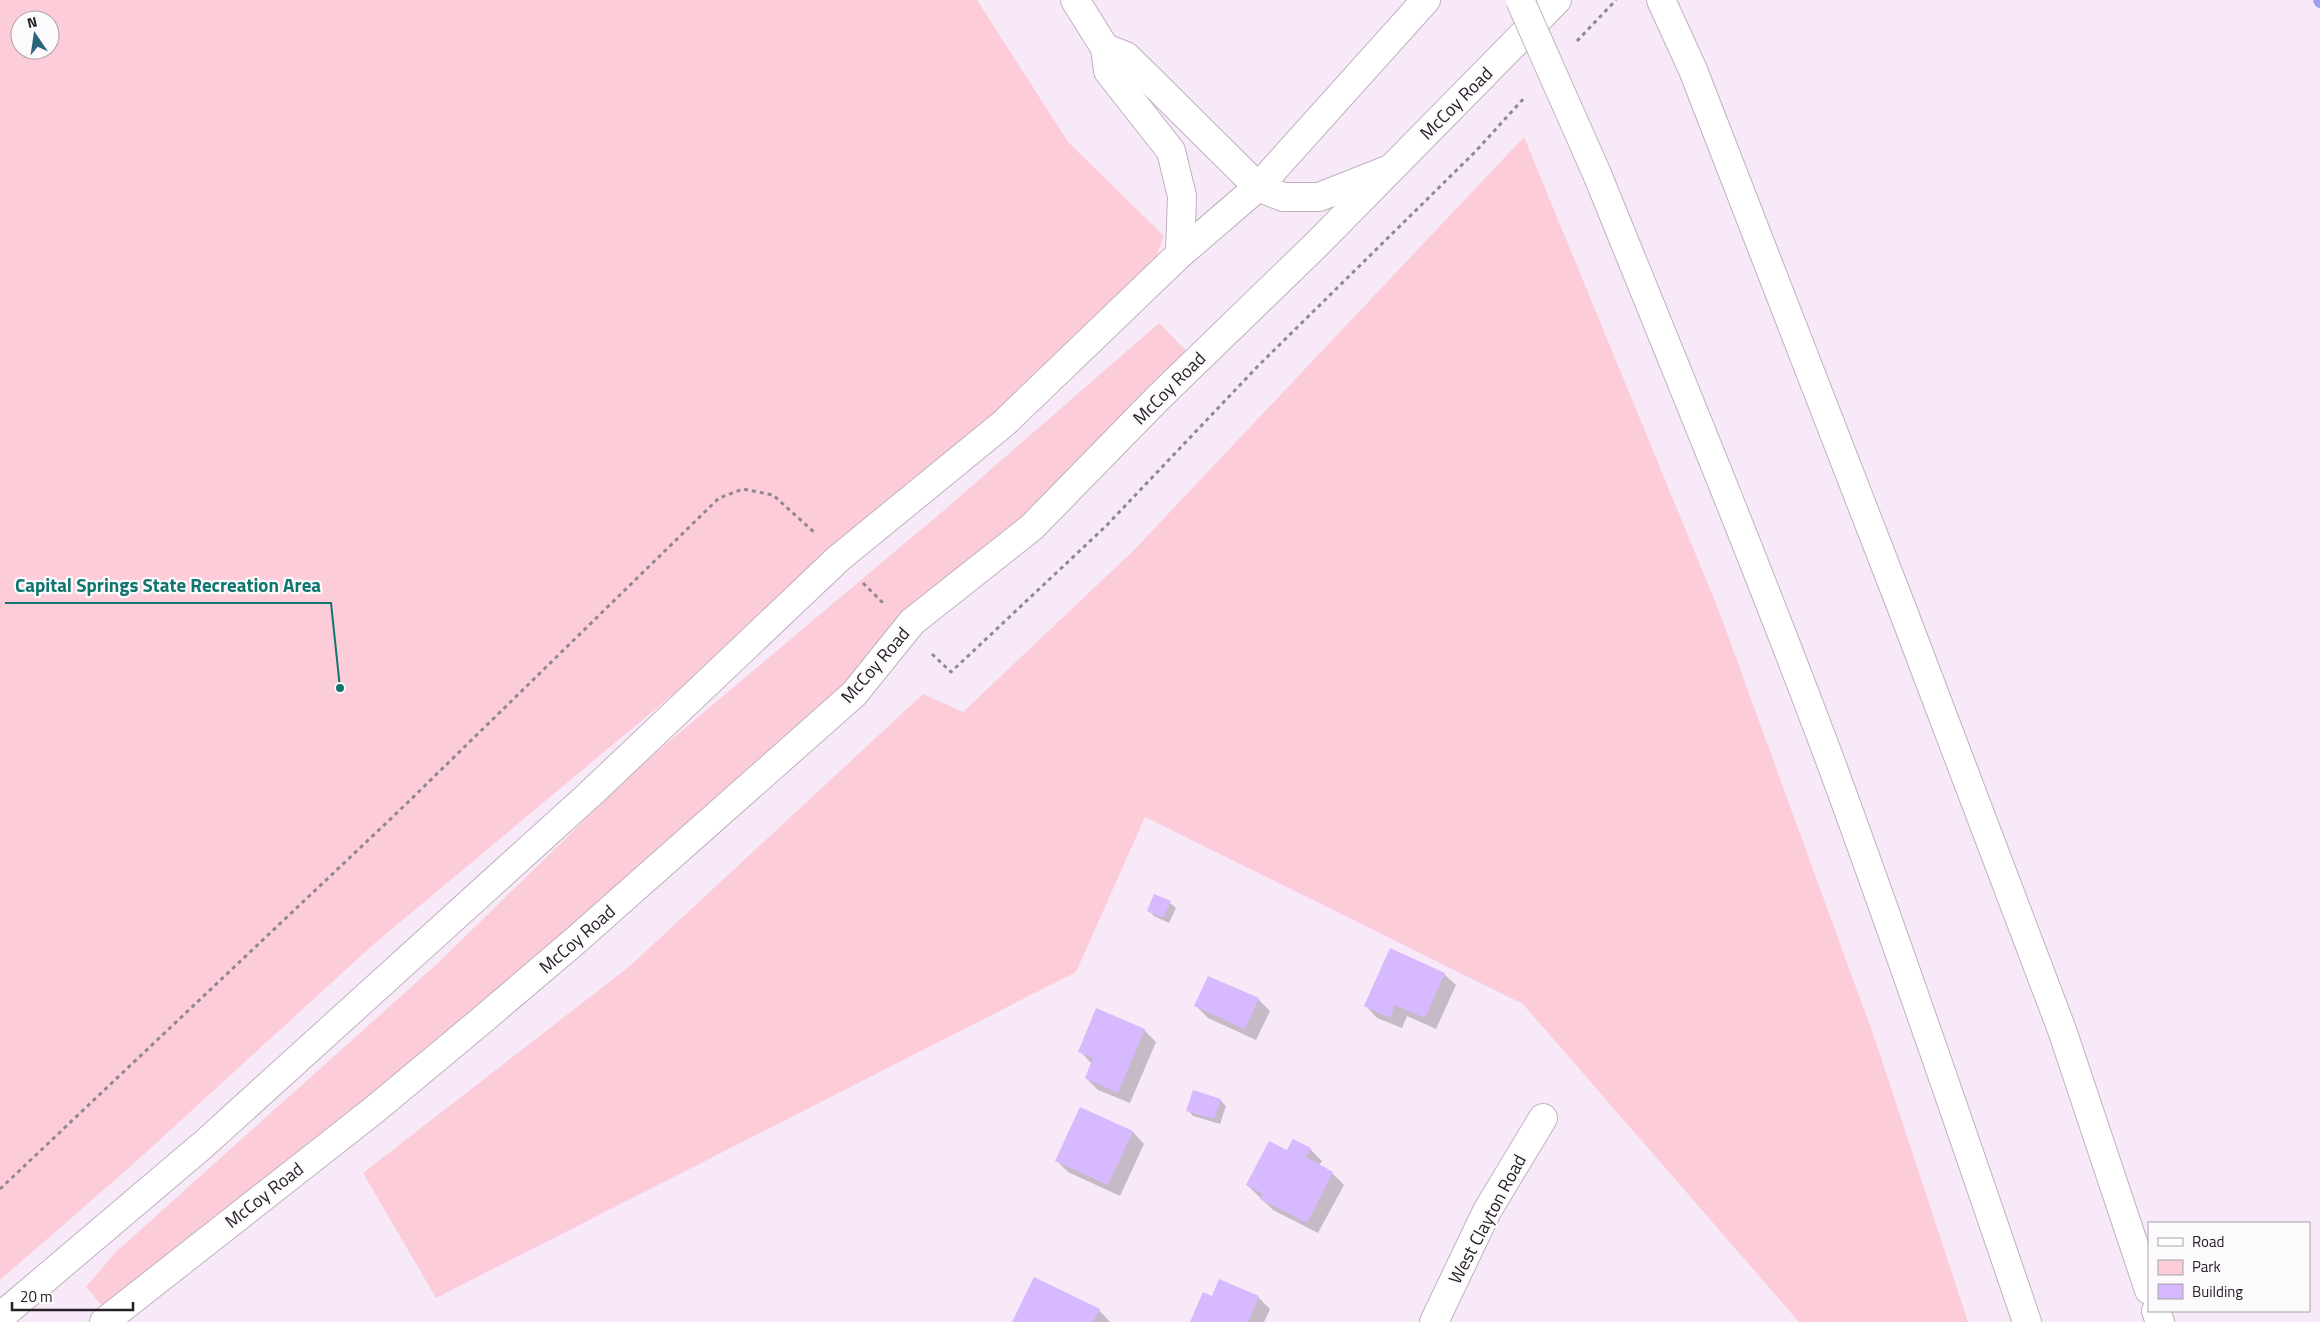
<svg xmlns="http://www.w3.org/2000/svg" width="2320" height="1322" font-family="'Titillium Web',sans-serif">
<rect width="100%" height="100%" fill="#f8e9f9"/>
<g fill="#fcccd8" fill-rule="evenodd">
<path d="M0 0H977L1068 142 1164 236 1156 258 1130 291 902 500 749 631 375 943 131 1166 0 1280ZM20 20H50V50H20Z"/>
<path d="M1524 137 1719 611 1877 1045 1968 1322H1799L1523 1004 1145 817 1076 972 436 1298 363 1173 630 966 923 694 963 712 1134 550Z"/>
<path d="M1159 323 1197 362 662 866 105 1309 86 1287 116 1252 439 962 640 766 949 506Z"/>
</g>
<g fill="#0003">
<path d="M1170 903 1176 908 1169 923 1154 916 1149 911Z"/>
<path d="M1444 974 1456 985 1436 1029 1407 1016 1402 1028 1377 1018 1366 1006Z"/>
<path d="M1258 999 1270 1011 1256 1040 1208 1018 1196 1006Z"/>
<path d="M1097 1010 1144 1030 1156 1042 1130 1103 1098 1090 1086 1078 1091 1063 1080 1051Z"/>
<path d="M1220 1100 1226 1106 1220 1124 1193 1116 1188 1110Z"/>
<path d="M1081 1109 1133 1132 1144 1144 1120 1196 1068 1172 1057 1161Z"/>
<path d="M1310 1149 1322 1161 1319 1166 1332 1173 1344 1185 1318 1233 1273 1210 1247 1185 1288 1152Z"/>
<path d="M1258 1297 1270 1309 1264 1322H1192L1212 1298Z"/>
<path d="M1099 1310 1110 1322H1013Z"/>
</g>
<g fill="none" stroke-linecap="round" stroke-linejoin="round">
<path stroke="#a29ef5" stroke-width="12" d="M2319 0 2320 2"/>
</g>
<g fill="#d6b9fe">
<path d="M1154 894 1171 901 1163 918 1147 911Z"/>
<path d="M1390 948 1445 973 1425 1018 1395 1005 1390 1018 1364 1006Z"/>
<path d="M1208 976 1259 998 1245 1029 1194 1006Z"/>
<path d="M1096 1008 1145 1029 1118 1093 1085 1078 1093 1058 1078 1052Z"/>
<path d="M1193 1090 1221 1099 1214 1119 1186 1111Z"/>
<path d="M1080 1107 1133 1131 1108 1185 1055 1161Z"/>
<path d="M1293 1139 1311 1148 1306 1157 1333 1172 1307 1223 1260 1199 1263 1194 1246 1185 1269 1141 1287 1150Z"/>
<path d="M1034 1277 1100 1309 1093 1322H1012Z"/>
<path d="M1219 1279 1259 1296 1248 1322H1190L1203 1292 1212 1296Z"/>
</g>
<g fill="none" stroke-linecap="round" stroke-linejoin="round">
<g stroke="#bfb1c1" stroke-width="30">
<path id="minor" d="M1434 1322 1487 1211 1543 1118"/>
</g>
<g stroke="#bfb1c1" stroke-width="30">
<g id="tertiary">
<path d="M0 1317 204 1144 589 795 839 558 1003 424 1180 254 1258 187 1426 0"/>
<path d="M104 1322 374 1110 475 1026 575 941 854 694 912 622 1032 527 1158 398 1317 244 1557 0"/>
</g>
</g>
<g stroke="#bfb1c1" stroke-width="30">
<g id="motorway">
<path d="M1075 0 1105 48 1108 71 1171 151 1182 196 1180 254"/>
<path d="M1661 0 1693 70 1903 611 2062 1030 2149 1290"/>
<path d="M1105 48 1126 56 1258 187 1283 197H1319L1390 169"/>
<path d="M1597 174C1675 366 1754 558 1827 752 1897 941 1962 1131 2027 1322"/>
<path d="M2156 1311 2160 1322"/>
</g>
</g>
<g stroke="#918792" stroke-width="3" stroke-dasharray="4 4" stroke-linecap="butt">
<path d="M1577 41 1616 0"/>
<path d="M863 583 883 603"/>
<path d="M932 654 951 672 1106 526 1258 366 1475 152 1525 97"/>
<path d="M0 1189 402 808 719 498 743 489 773 495 815 533"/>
</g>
<use href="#minor" stroke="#fff" stroke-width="28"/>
<use href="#tertiary" stroke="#fff" stroke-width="28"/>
<use href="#motorway" stroke="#fff" stroke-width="28"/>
<g stroke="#bfb1c1" stroke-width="30" stroke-linecap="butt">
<path id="motorway-bridge" d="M1520 0 1597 174"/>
</g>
<use href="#motorway-bridge" stroke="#fff" stroke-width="28"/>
</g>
<g text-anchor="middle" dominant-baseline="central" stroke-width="4.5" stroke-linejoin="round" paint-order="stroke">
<g font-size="18" fill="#252025" stroke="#fdfafe">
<text transform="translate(1456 103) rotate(-45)">McCoy Road</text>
<text transform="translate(1169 388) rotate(-45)">McCoy Road</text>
<text transform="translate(875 665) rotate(-49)">McCoy Road</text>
<text transform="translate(577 939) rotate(-41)">McCoy Road</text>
<text transform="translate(264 1195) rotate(-38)">McCoy Road</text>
<text transform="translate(1487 1219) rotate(-62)">West Clayton Road</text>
</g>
</g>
<path fill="none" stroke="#0f766e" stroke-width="2" d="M340 688L331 603H5"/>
<circle fill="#0f766e" stroke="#fdfafe" stroke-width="2" cx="340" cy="688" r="5"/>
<g font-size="19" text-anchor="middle" font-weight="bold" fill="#0f766e" stroke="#fdfafe" stroke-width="4.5" stroke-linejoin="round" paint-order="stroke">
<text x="168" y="592">Capital Springs State Recreation Area</text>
</g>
<rect x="2148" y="1222" width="162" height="90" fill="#fdfafe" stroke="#a7a3a7"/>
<rect x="2158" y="1238" width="25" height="8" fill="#ffffff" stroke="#a7a3a7"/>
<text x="2192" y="1247" font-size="15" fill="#252025">Road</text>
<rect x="2158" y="1260" width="25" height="15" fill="#fcccd8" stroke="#a7a3a7"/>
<text x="2192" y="1272" font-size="15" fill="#252025">Park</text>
<rect x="2158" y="1284" width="25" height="15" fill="#d6b9fe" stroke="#a7a3a7"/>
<text x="2192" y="1297" font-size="15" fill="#252025">Building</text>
<g transform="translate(35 35) rotate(347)"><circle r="24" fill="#fdfafe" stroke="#a7a3a7"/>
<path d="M0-4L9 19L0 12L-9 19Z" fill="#2a657d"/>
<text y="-8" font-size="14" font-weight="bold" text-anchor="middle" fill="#252025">N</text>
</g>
<path d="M12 1302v8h121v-8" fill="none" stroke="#252025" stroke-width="2.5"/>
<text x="20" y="1302" font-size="15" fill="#252025" stroke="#fdfafe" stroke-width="4" paint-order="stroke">20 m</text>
</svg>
